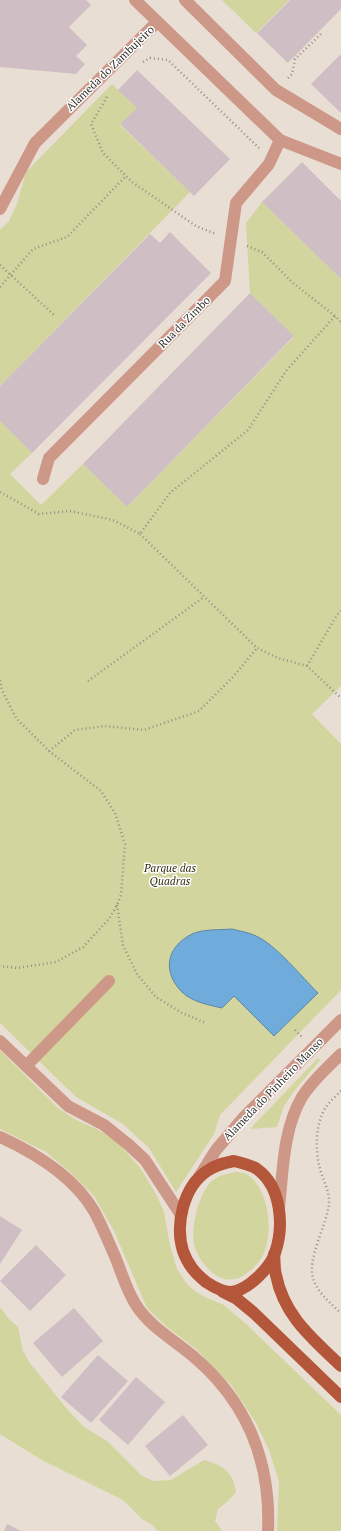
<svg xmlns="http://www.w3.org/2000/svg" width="341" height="1531" font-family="'PT Serif',serif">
<rect width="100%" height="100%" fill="#e9ded3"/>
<g fill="#d2d59d">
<path d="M222 0H289L256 33Z"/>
<path d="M112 84 137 108 120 125 190 192 0 386V230L9 221 17 204 26 172Z"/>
<path d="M262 202 341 279V686L312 714 341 744V990L220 1115 214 1134 176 1192 149 1148 123 1124 76 1097 0 1023V421L32 453 10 474 41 505 83 464 127 507 294 337 250 293 246 223Z"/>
<path d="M0 1050 58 1108 78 1121 95 1128 110 1137 122 1147 141 1169 157 1196 164 1212 170 1245 177 1269 187 1284 195 1291 203 1296 224 1305 245 1323 341 1415V1531H277L279 1481 269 1450 256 1423 232 1386 196 1349 167 1327 147 1308 114 1231 94 1196 72 1174 46 1152 0 1129Z"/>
<path d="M318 1058 320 1060 294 1091 284 1106 277 1127 250 1129Z"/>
<path d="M235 1172C237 1172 241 1172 244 1173 268 1183 273 1229 265 1250 263 1257 257 1265 251 1270 232 1287 215 1280 201 1260 198 1255 195 1249 194 1243 191 1227 199 1192 212 1181 219 1175 227 1174 235 1172Z"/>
<path d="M0 1307 9 1319 18 1327 23 1351 29 1362 67 1409 84 1427 107 1441 142 1476 154 1481 171 1480 204 1460C223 1465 233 1472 236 1492L228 1501 218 1509 215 1521 222 1531H158L151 1524 142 1519 123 1500 40 1459 0 1434Z"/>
</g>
<path fill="#70acdb" stroke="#5e86a6" d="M232 929C239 931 248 932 256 936 275 944 302 977 318 993L274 1036 234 996 222 1008C209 1005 192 1002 182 992 162 972 166 947 192 934 203 929 219 930 232 929Z"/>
<g fill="#cfbfc4">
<path d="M0 0H86L91 5 69 27 87 45 76 56 85 64 76 74 0 67Z"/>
<path d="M290 0H341V9L288 63 257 33Z"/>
<path d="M341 54V113L311 84Z"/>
<path d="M137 70 230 159 194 196 120 124 137 108 118 90Z"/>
<path d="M302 162 341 201V279L262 202Z"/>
<path d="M170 232 211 273 32 453 0 421V386L150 234 160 243Z"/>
<path d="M250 293 294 336 127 507 83 464Z"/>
<path d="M0 1216 22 1230 0 1264Z"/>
<path d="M36 1245 66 1275 30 1311 0 1281Z"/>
<path d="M74 1308 103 1341 62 1377 33 1343Z"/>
<path d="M98 1355 128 1381 91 1423 61 1397Z"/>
<path d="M136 1377 165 1402 128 1445 99 1420Z"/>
<path d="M183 1415 208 1445 170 1476 145 1446Z"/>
<path d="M7 1524 21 1531H4Z"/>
</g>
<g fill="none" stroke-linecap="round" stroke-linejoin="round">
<g stroke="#978f87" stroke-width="2.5" stroke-dasharray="1 3" stroke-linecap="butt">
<path d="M143 62 150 58 168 60 259 148"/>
<path d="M288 78 292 74 295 59 323 32"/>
<path d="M107 97 91 124 103 153 132 182 196 226 216 234"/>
<path d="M247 246 262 252 293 283 335 316"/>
<path d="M0 265 54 315"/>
<path d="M0 287 33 249 67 237 126 176"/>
<path d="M0 492 39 514 70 511 113 520 140 534 170 493 248 430 286 371 335 316 341 322"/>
<path d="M140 534 257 648 278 658 307 666 341 698"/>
<path d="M307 666 337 615 341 611"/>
<path d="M0 680 2 690 16 718 49 751 101 791 115 813 125 844 121 895 117 905 109 919 83 947 56 962 17 968 0 966"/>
<path d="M88 681 204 597"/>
<path d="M49 751 75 730 105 726 144 730 199 711 233 677 257 648"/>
<path d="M117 905 123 945 137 974 156 997 182 1013 206 1023"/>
<path d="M295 1030 302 1037"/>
<path d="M341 1091C336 1096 330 1101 326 1107 315 1124 315 1150 320 1169 323 1181 330 1191 329 1204 327 1224 307 1259 313 1278 317 1292 330 1303 341 1313"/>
</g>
<g stroke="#cd9888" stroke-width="12">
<path d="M135 0 280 140 341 164"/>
<path d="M185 0 276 90 341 129"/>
<path d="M0 209 35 143 157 22"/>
<path d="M43 479 49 458 225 281 236 203 269 164 280 140"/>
<path d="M0 1041 68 1106 104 1125 129 1145 145 1160 181 1215"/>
<path d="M26 1066 109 981"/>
<path d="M0 1137C35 1153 74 1177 94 1211 101 1224 107 1238 113 1252 121 1269 125 1288 136 1305 150 1327 174 1340 194 1357 247 1402 271 1462 268 1531"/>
<path d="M199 1177 216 1150 244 1117 341 1020"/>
<path d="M279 1208C283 1171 283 1129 302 1097 312 1081 328 1067 341 1054"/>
</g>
<g stroke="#b4563a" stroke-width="12">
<path d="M234 1161C242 1163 251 1165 257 1169 282 1187 284 1227 275 1253 270 1268 247 1291 231 1292 223 1292 212 1286 206 1282 195 1273 188 1265 183 1251 175 1225 183 1187 207 1171 215 1165 224 1163 234 1161Z"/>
<path d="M274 1254C275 1261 274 1269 276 1275 284 1316 312 1338 341 1366"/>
<path d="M223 1292 237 1299 254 1313 341 1397"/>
</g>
</g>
<g text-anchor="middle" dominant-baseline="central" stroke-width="3" stroke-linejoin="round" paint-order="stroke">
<g font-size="11" fill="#332f2b" stroke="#fff">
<text transform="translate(110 68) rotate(-44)">Alameda do Zambujeiro</text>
<text transform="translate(184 322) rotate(-45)">Rua da Zimbo</text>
<text transform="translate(273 1089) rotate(-46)">Alameda do Pinheiro Manso</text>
</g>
<g font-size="11" font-style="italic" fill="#2e2f0f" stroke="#fff">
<text x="170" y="868">Parque das<tspan x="170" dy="13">Quadras</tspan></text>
</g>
</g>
</svg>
